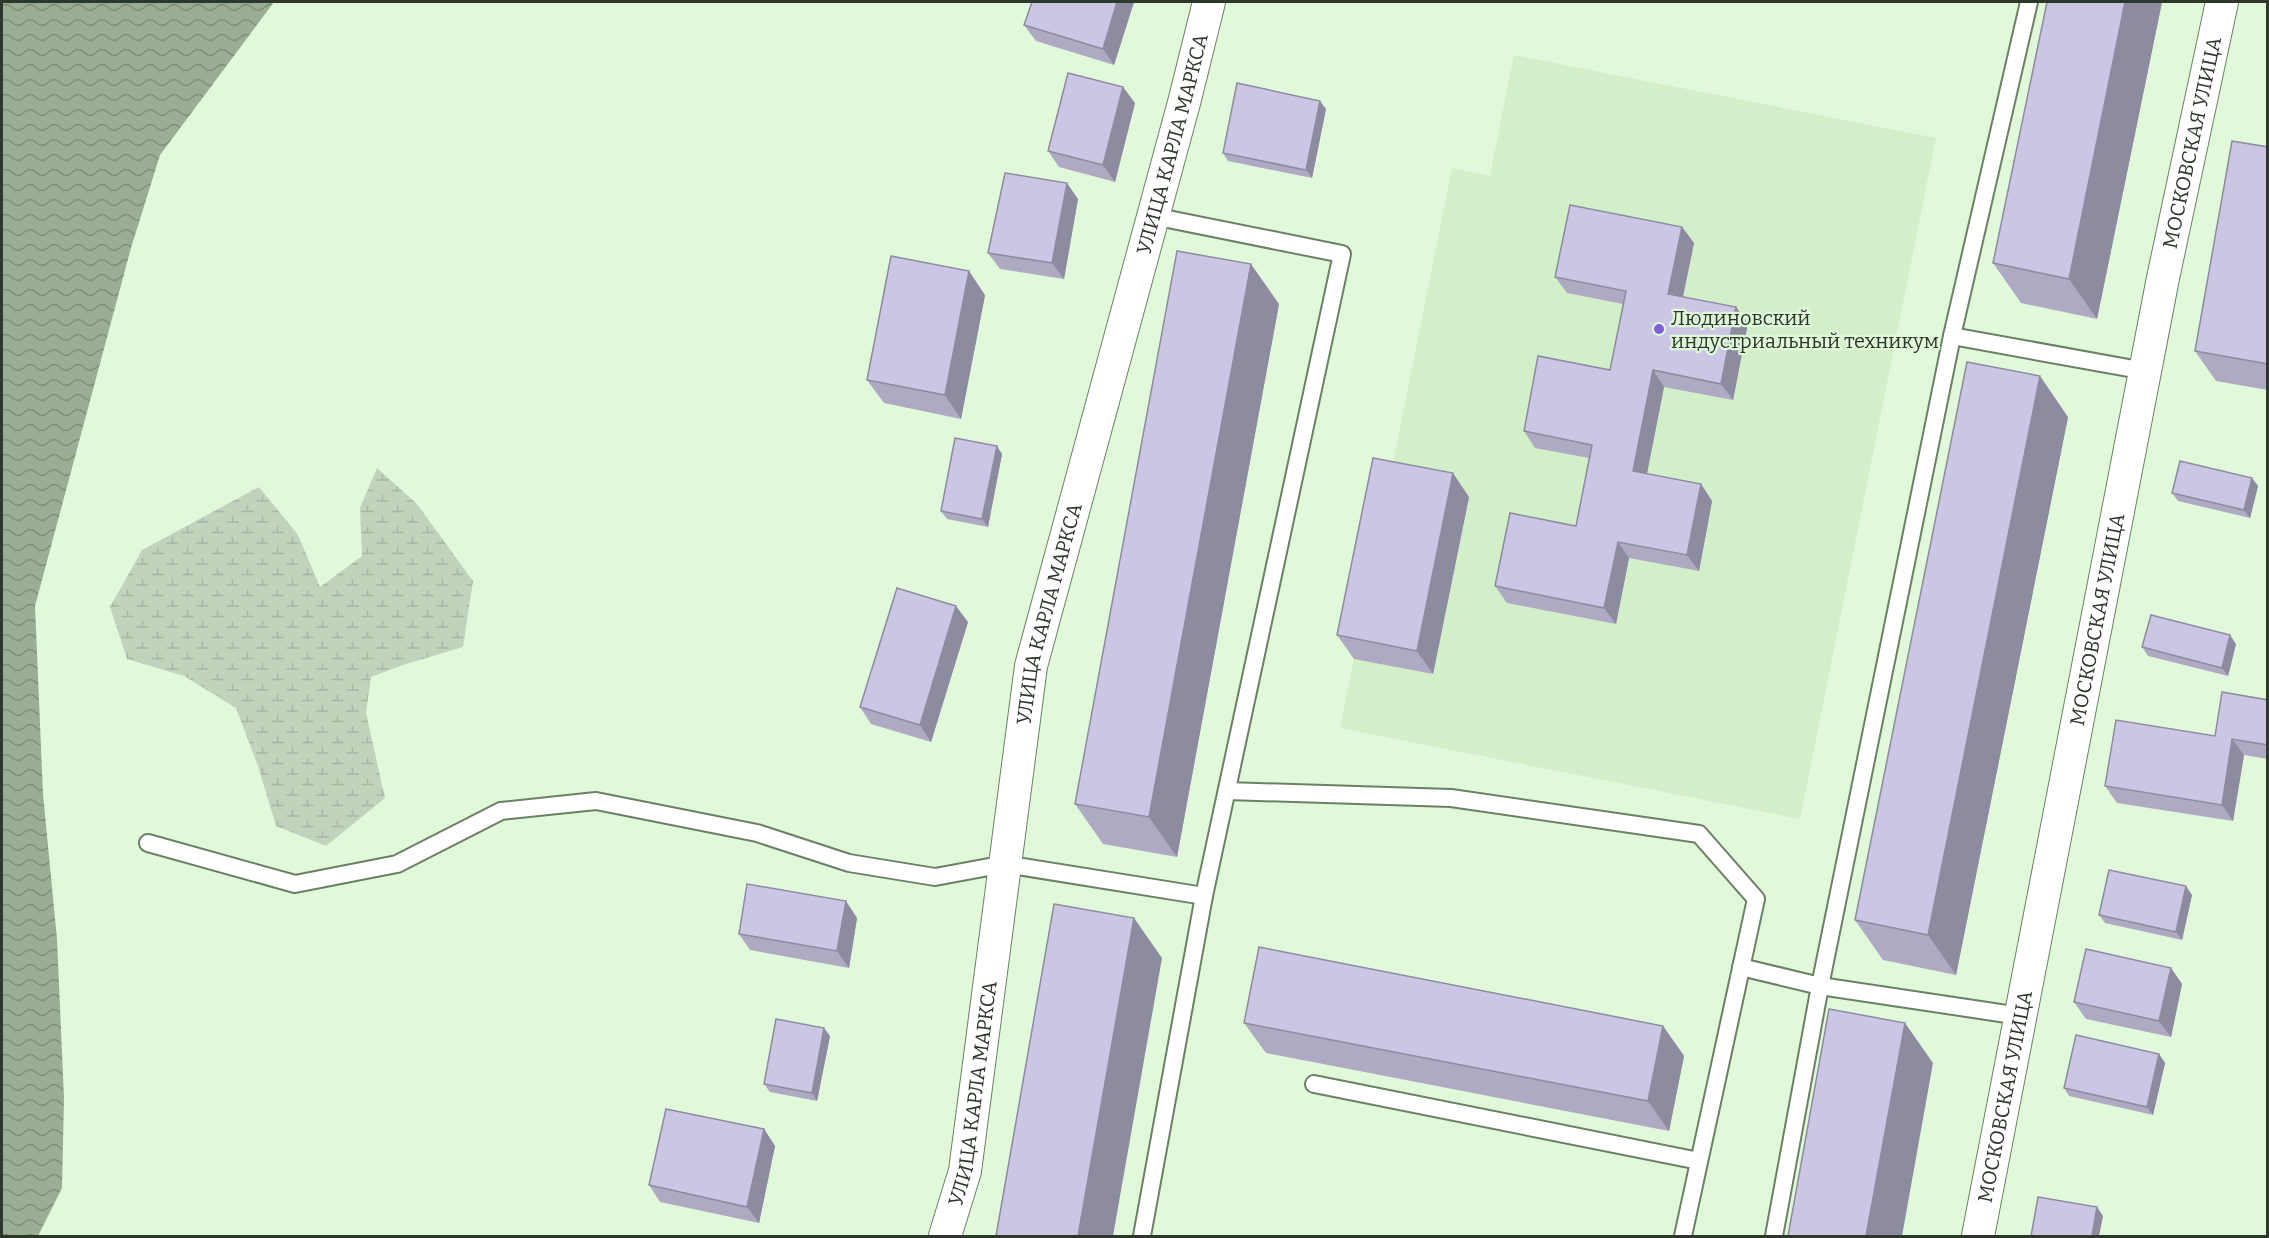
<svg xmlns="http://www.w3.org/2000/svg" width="2269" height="1238" font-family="Bitter,serif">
<defs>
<pattern id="wetland-marsh" width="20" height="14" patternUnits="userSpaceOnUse" patternTransform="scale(1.5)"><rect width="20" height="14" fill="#c2d3bd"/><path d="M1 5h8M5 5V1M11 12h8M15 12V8" fill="none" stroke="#a7b6a3"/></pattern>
<pattern id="water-waves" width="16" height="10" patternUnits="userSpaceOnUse" patternTransform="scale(1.5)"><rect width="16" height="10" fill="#9bae95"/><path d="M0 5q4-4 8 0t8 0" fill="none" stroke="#7f8e7a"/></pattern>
</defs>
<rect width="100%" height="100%" fill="#e1f9da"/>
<path fill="#d3efca" d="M1514 55 1936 138 1800 819 1340 728 1452 168 1490 176Z"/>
<path fill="url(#wetland-marsh)" d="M377 468 417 504 473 581 463 647 403 665 371 677 366 713 385 798 326 846 276 826 258 766 236 708 184 676 127 659 110 607 142 550 259 487 298 535 320 587 362 556 360 508Z"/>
<path fill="url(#water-waves)" d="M2 2H274L160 155 131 248 35 606 43 794 57 939 64 1098 62 1188 38 1236H2Z"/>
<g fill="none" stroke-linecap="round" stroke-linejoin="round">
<g stroke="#6b8065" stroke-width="20">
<g id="lane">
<path d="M1952 336 2145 371"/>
<path d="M1227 791 1451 798 1699 834 1756 899 1683 1236"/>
<path d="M148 843 295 884 397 864 501 811 596 801 757 833 849 863 935 877 1005 864 1204 896 1342 254 1153 216"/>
<path d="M1741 967 1820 986 2020 1016"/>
<path d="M1314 1084 1699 1161"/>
<path d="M1142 1236 1204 896"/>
<path d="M1774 1236 1820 986 1952 336 2029 2"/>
</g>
</g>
<g stroke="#6b8065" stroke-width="34">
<g id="street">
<path id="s1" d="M945 1236 965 1171 1031 666 1185 99 1209 2"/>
<path id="s2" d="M1978 1236 2163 278 2222 2"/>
</g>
</g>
<use href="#lane" stroke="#fff" stroke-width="16"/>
<use href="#street" stroke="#fff" stroke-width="32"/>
</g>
<g fill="#aeaac3">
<path d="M1032 2H1134L1114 65 1036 41 1024 25Z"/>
<path d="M2047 2H2162L2097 319 2021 303 1993 263Z"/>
<path d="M1135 103 1115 182 1059 167 1048 151Z"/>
<path d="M1326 109 1312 178 1228 161 1223 153Z"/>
<path d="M2268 147V390L2216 381 2195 351Z"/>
<path d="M1078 199 1064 279 1000 269 988 253Z"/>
<path d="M1682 227 1694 243 1683 297 1748 323 1733 400 1664 387 1647 474 1701 484 1712 501 1699 571 1629 558 1616 624 1507 603 1495 586 1576 526 1589 458 1535 448 1524 431 1610 370 1623 304 1567 293 1555 277Z"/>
<path d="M985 295 961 419 884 403 867 380Z"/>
<path d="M1279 304 1177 857 1103 844 1075 804Z"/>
<path d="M2068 417 1956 975 1883 960 1855 920Z"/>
<path d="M1002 454 988 527 947 519 941 511Z"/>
<path d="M2252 478 2258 486 2250 518 2178 501 2172 493Z"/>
<path d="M1469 497 1433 674 1354 659 1337 635Z"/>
<path d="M968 622 931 742 871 724 860 707Z"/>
<path d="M2236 644 2228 676 2148 656 2142 647Z"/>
<path d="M2268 700V759L2244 755 2233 821 2117 803 2105 786 2215 736Z"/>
<path d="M2192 895 2182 940 2105 923 2099 915Z"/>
<path d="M857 918 849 968 750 950 739 934Z"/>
<path d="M2171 968 2182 984 2171 1037 2086 1019 2074 1002Z"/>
<path d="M1244 1023 1663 1026 1684 1056 1669 1131 1266 1053Z"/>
<path d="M830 1036 817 1101 770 1092 764 1084Z"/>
<path d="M2159 1054 2165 1063 2153 1115 2069 1096 2064 1088Z"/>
<path d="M764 1129 775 1146 759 1223 660 1202 649 1185Z"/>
</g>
<g fill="#8d8b9f">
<path d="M1117 2H1134L1114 65 1103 49Z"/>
<path d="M2125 2H2162L2097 319 2069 279Z"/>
<path d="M1123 87 1135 103 1115 182 1103 165Z"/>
<path d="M1320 101 1326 109 1312 178 1306 170Z"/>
<path d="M1067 183 1078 199 1064 279 1052 263Z"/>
<path d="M1682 227 1694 243 1680 310 1668 294Z"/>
<path d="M1251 264 1279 304 1177 857 1149 817Z"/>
<path d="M969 271 985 295 961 419 945 395Z"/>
<path d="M1736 307 1748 323 1733 400 1721 384Z"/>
<path d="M1653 370 1664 387 1644 488 1633 471Z"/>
<path d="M2040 376 2068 417 1956 975 1928 935Z"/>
<path d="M997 446 1002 454 988 527 982 519Z"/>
<path d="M1453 473 1469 497 1433 674 1417 651Z"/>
<path d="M2252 478 2258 486 2250 518 2244 510Z"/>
<path d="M1701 484 1712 501 1699 571 1687 555Z"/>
<path d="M1618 542 1629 558 1616 624 1604 608Z"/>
<path d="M956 606 968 622 931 742 920 725Z"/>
<path d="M2230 635 2236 644 2228 676 2222 668Z"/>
<path d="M2232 739 2244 755 2233 821 2222 805Z"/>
<path d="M2186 886 2192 895 2182 940 2176 932Z"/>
<path d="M846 901 857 918 849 968 837 951Z"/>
<path d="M1134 918 1162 958 1113 1236H1078Z"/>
<path d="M2171 968 2182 984 2171 1037 2159 1021Z"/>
<path d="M1905 1023 1933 1063 1902 1236H1866Z"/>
<path d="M1663 1026 1684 1056 1669 1131 1648 1101Z"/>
<path d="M824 1028 830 1036 817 1101 812 1093Z"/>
<path d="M2159 1054 2165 1063 2153 1115 2147 1107Z"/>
<path d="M764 1129 775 1146 759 1223 747 1207Z"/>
<path d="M2097 1207 2103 1216 2099 1236H2092Z"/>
</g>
<g fill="#cac6e3" stroke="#8d8b9f" stroke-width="1.5">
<path d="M1032 2H1117L1103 49 1024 25Z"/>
<path d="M2047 2H2125L2069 279 1993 263Z"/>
<path d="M1068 73 1123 87 1103 165 1048 151Z"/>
<path d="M1237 83 1320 101 1306 170 1223 153Z"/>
<path d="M2232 141 2268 147V364L2195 351Z"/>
<path d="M1005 173 1067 183 1052 263 988 253Z"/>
<path d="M1570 205 1682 227 1668 294 1736 307 1721 384 1653 370 1633 471 1701 484 1687 555 1618 542 1604 608 1495 586 1510 513 1576 526 1592 445 1524 431 1538 356 1610 370 1626 291 1555 277Z"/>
<path d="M1177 251 1251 264 1149 817 1075 804Z"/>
<path d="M891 256 969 271 945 395 867 380Z"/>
<path d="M1967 362 2040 376 1928 935 1855 920Z"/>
<path d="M955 438 997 446 982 519 941 511Z"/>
<path d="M1373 458 1453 473 1417 651 1337 635Z"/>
<path d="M2180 461 2252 478 2244 510 2172 493Z"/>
<path d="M897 588 956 606 920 725 860 707Z"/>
<path d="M2151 615 2230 635 2222 668 2142 647Z"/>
<path d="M2222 692 2268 700V745L2232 739 2222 805 2105 786 2116 720 2215 736Z"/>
<path d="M2109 870 2186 886 2176 932 2099 915Z"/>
<path d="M747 884 846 901 837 951 739 934Z"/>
<path d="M1054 904 1134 918 1078 1236H996Z"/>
<path d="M1259 947 1663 1026 1648 1101 1244 1023Z"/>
<path d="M2086 949 2171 968 2159 1021 2074 1002Z"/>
<path d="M1829 1009 1905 1023 1866 1236H1788Z"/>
<path d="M776 1019 824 1028 812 1093 764 1084Z"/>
<path d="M2076 1035 2159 1054 2147 1107 2064 1088Z"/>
<path d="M666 1109 764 1129 747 1207 649 1185Z"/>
<path d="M2038 1197 2097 1207 2092 1236H2031Z"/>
</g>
<circle fill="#7e60db" stroke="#e1f9da" stroke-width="2" cx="1659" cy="329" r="6"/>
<g text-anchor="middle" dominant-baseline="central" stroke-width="4.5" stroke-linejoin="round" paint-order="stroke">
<g font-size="20" fill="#2e372c" stroke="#e1f9da">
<text stroke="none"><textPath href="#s2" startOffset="1114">МОСКОВСКАЯ УЛИЦА</textPath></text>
<text stroke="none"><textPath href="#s1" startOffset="1118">УЛИЦА КАРЛА МАРКСА</textPath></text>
<text stroke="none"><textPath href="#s1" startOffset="632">УЛИЦА КАРЛА МАРКСА</textPath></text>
<text stroke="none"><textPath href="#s2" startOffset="628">МОСКОВСКАЯ УЛИЦА</textPath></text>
<text stroke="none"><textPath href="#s1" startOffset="146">УЛИЦА КАРЛА МАРКСА</textPath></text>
<text stroke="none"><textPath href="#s2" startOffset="142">МОСКОВСКАЯ УЛИЦА</textPath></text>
</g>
<g font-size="20" fill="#2e372c" stroke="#e1f9da" text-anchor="start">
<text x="1671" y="318">Людиновский<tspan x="1671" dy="23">индустриальный техникум</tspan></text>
</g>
</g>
<rect width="2269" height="1238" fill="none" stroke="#2e372c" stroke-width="6"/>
</svg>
